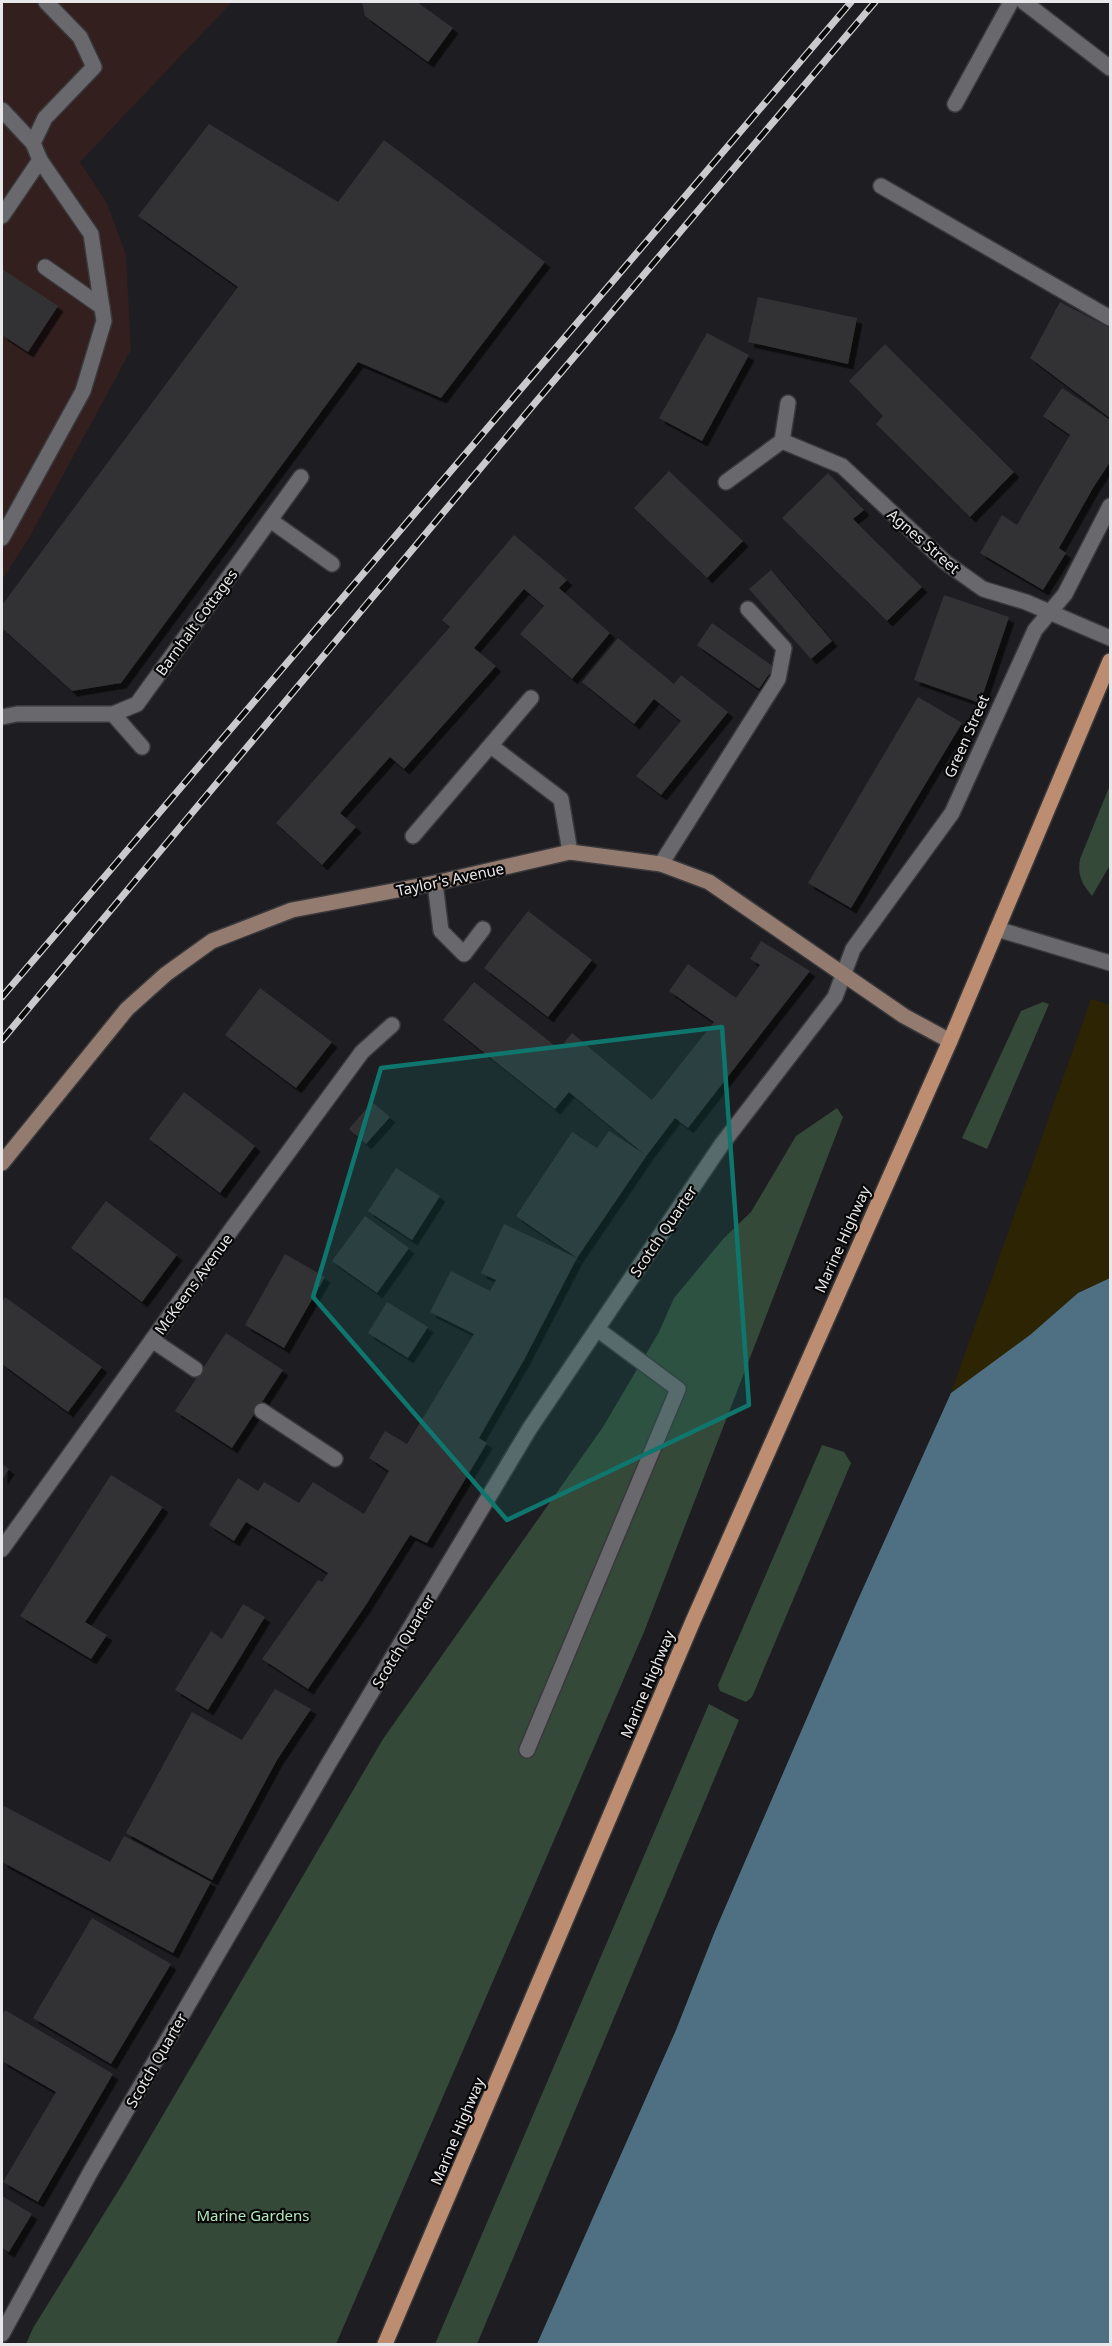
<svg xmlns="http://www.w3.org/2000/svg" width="1112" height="2346" font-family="'Noto Sans',sans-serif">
<defs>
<filter id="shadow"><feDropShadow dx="5.5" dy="5.5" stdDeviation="0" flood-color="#0009"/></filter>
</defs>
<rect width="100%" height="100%" fill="#1e1d21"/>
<path fill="#321f1e" d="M2 2H232L80 162 107 203 126 255 131 350 29 538 2 580Z"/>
<g fill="#354938">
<path d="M1110 785V865L1092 896C1082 884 1077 875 1080 859Z"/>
<path d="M1043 1002 1049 1004 987 1149 962 1138 1021 1011Z"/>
<path d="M837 1108 843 1117 644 1632 336 2344H26L33 2328 125 2180 383 1739 603 1427 659 1332 674 1298 724 1238 751 1212 796 1136Z"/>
<path d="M822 1445 844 1452 851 1463 752 1697 746 1702 720 1691 718 1685Z"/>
<path d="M709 1704 739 1720 477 2344H435Z"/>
</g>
<path fill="#2c2403" d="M1091 999 1110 1005V1278L1078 1293 1030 1335 951 1393Z"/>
<path fill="#4e7082" d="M1110 1278V2344H537L676 2030 715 1931 856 1604 951 1393 1030 1335 1078 1293Z"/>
<g fill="#333235" filter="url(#shadow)">
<path d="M362 2H417L453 28 428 62 365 16Z"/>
<path d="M209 124 338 202 384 140 545 262 441 398 358 362 121 683 72 691 2 628V605L238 287 138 216Z"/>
<path d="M2 269 58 306 28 352 2 335Z"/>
<path d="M758 297 857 318 848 364 748 342Z"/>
<path d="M1060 302 1110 328V418L1030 358Z"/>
<path d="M707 333 749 355 702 441 659 418Z"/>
<path d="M885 344 1014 472 970 517 876 424 883 416 849 381Z"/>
<path d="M1062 388 1110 420V462L1093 488 1059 548 1066 553 1043 590 980 553 1002 515 1017 525 1070 435 1043 416Z"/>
<path d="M669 471 743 541 707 578 634 508Z"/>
<path d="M828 473 864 510 853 519 922 587 887 621 782 518Z"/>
<path d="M514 535 567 580 559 588 610 633 572 679 520 634 544 606 524 589 474 648 496 666 404 769 390 757 340 813 356 827 322 865 276 823 450 627 442 620Z"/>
<path d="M771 570 832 641 811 659 749 589Z"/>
<path d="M944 595 1009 617 980 703 914 680Z"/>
<path d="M712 623 774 667 759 689 697 645Z"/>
<path d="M618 638 674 684 681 675 728 712 661 795 636 776 681 721 654 699 634 724 582 682Z"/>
<path d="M918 697 962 723 851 908 808 883Z"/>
<path d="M528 911 592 960 548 1017 484 968Z"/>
<path d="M761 941 810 971 688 1128 675 1118 647 1155 577 1258 524 1360 479 1438 487 1443 427 1543 410 1535 364 1608 308 1689 262 1659 318 1580 322 1582 328 1573 246 1522 234 1541 209 1525 238 1478 258 1491 264 1482 299 1503 313 1482 364 1514 389 1471 369 1458 385 1431 407 1444 474 1334 430 1312 451 1271 490 1291 496 1280 481 1273 504 1224 577 1258 516 1216 572 1132 597 1148 609 1131 644 1154 569 1092 555 1109 443 1020 474 982 559 1049 572 1033 652 1100 714 1022 669 991 688 964 736 998 760 965 750 959Z"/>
<path d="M260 988 332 1042 296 1088 225 1035Z"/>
<path d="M184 1092 255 1146 220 1193 149 1139Z"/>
<path d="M372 1102 390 1117 366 1144 349 1129Z"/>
<path d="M396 1168 440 1196 412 1240 368 1211Z"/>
<path d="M106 1201 177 1255 142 1302 71 1248Z"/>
<path d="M365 1216 409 1248 377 1293 332 1261Z"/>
<path d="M285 1254 325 1277 284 1348 245 1325Z"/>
<path d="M5 1297 102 1367 68 1412 2 1364V1302Z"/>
<path d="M387 1302 428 1327 408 1358 368 1333Z"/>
<path d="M226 1333 283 1370 232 1448 175 1411Z"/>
<path d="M2 1464 9 1469 2 1480Z"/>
<path d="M111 1475 163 1507 85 1622 107 1635 91 1659 20 1616Z"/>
<path d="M243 1604 265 1617 208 1710 175 1690 211 1631 222 1639Z"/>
<path d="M275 1689 311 1709 277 1760 212 1880 126 1833 192 1712 242 1740Z"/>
<path d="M2 1805 110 1862 124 1836 211 1882 173 1953 2 1862Z"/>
<path d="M92 1918 171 1964 111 2064 33 2018Z"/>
<path d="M5 2010 113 2074 38 2202 3 2182 56 2092 2 2061V2016Z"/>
<path d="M2 2196 32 2214 9 2252 2 2248Z"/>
</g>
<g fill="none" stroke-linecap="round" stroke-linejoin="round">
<g stroke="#39383b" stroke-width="18">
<g id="lane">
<path d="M1024 2 1110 68"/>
<path d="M955 104 1011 2"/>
<path d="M2 110 33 143"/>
<path d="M881 186 1110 318"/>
<path d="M2 216 40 160"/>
<path d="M45 267 102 307"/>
<path d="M2 538 83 391 104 321 91 234 40 160 33 143 45 118 94 67 80 37 46 2"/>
<path d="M661 864 778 679 784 648 748 609"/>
<path d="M435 883 441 931 464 954 483 929"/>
<path d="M997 929 1110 963"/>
<path d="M152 1340 195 1369"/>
<path d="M262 1411 335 1459"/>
<path d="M527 1750 678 1389 597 1329"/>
</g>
</g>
<g stroke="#39383b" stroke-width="18">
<g id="street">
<path d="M782 441 842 466 945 562 983 589 1026 602 1110 638"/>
<path d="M726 482 782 441 788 403"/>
<path d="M270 520 332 564"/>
<path d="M113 714 142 747"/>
<path d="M2 717 17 714H113L137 704 301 477"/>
<path d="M491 746 561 799 570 852"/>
<path d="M413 836 531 698"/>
<path d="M2 1549 234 1226 362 1052 392 1025"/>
<path d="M2 2334 91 2171 329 1763 530 1428 722 1144 835 997 853 949 952 813 1035 630 1065 594 1110 506"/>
</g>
</g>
<g stroke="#39383b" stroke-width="18">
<path id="secondary" d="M2 1163 127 1009 166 974 212 941 292 910 435 883 570 852 661 864 709 882 904 1016 950 1041"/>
</g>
<g stroke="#39383b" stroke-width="18">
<path id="primary" d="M385 2344 693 1621 950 1041 1110 661"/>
</g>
<use href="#lane" stroke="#69686c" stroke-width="15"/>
<use href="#street" stroke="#69686c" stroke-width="15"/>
<use href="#secondary" stroke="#937b6f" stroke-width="15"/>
<use href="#primary" stroke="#bd8d72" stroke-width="15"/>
<g stroke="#cac9cc" stroke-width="7">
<g id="rail">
<path d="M2 997 851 2"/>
<path d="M2 1040 535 403 875 2"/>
</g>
</g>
<use href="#rail" stroke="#080809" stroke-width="4.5" stroke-dasharray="14" stroke-linecap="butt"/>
</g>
<path fill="#0f766e" fill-opacity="0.2" stroke="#0f766e" stroke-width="4.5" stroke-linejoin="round" d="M722 1027 749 1405 507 1520 313 1297 381 1068Z"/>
<g text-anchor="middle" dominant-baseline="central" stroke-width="4.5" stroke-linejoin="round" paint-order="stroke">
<g font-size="15" fill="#e8e7e9" stroke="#080809">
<text transform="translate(924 541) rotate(41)">Agnes Street</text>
<text transform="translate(196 622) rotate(-54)">Barnhalt Cottages</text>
<text transform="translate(966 736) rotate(-66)">Green Street</text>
<text transform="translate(450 879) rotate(-12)">Taylor's Avenue</text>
<text transform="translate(663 1231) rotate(-56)">Scotch Quarter</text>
<text transform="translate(842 1239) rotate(-66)">Marine Highway</text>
<text transform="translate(193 1284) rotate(-54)">McKeens Avenue</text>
<text transform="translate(403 1641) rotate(-59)">Scotch Quarter</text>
<text transform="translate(647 1684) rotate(-67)">Marine Highway</text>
<text transform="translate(156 2060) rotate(-60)">Scotch Quarter</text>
<text transform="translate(457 2131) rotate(-67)">Marine Highway</text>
</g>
<g font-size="15" fill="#b5e7bc" stroke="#080809">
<text x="253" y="2215">Marine Gardens</text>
</g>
</g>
<rect width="1112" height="2346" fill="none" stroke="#e8e7e9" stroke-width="6"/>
</svg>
